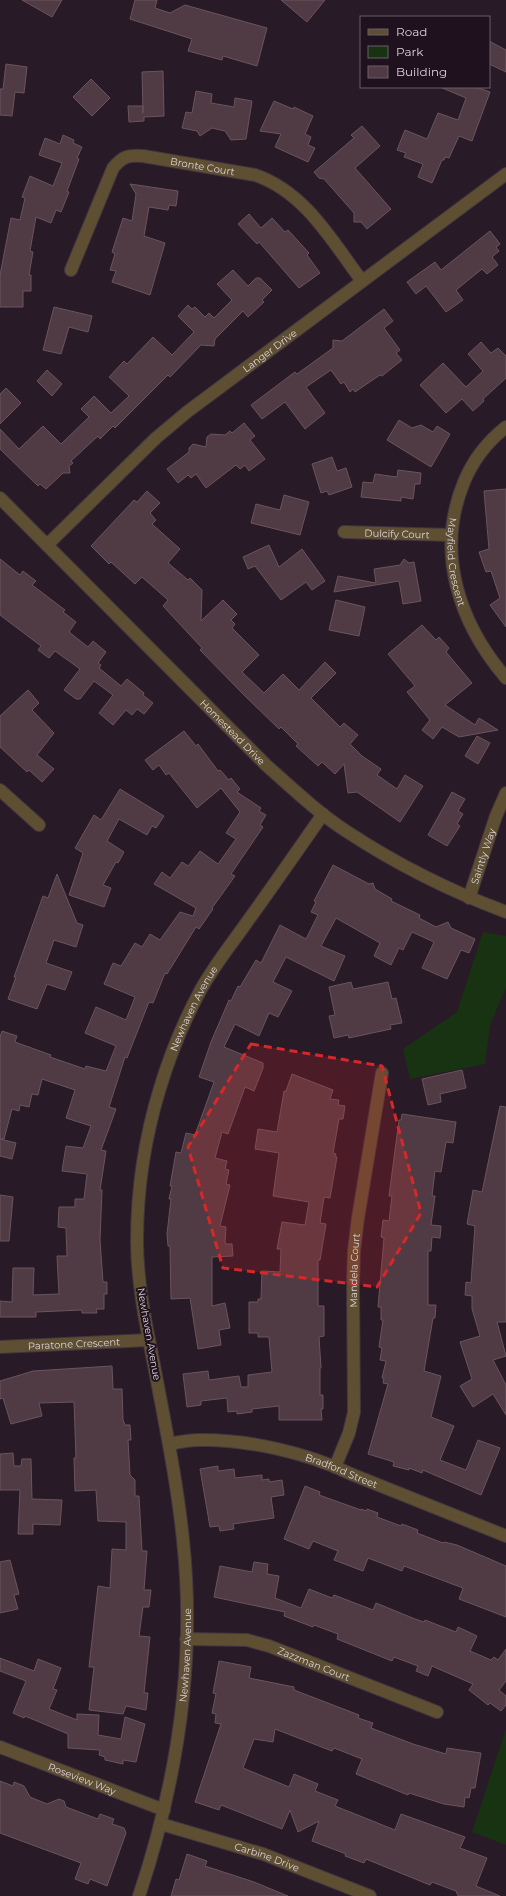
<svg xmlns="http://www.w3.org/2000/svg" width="506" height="1896" font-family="Montserrat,sans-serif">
<rect width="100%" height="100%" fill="#291a27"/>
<g fill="#173311">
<path d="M483 932 506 936V988L490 1025 485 1064 410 1079 403 1049 457 1012Z"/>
<path d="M506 1729V1845L472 1832Z"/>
</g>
<g fill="#503b44" stroke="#6a545d">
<path d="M22 0H62L52 17Z"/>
<path d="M135 0H157L155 8 170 13 185 5 267 28 257 66 223 56 222 60 188 51 192 39 130 19Z"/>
<path d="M281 0H325L307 22Z"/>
<path d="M489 41 506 50V72L489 64Z"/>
<path d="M6 64 27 67 24 93 15 92 12 116 0 115V89H3Z"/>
<path d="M163 71 164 116 144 117V121L129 122 128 106H143V113L142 72Z"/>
<path d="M91 79 110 98 92 116 73 97Z"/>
<path d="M440 87H476L490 92 472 141 459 136 449 158 445 157 444 160H442L432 183 418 177 423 164 404 157 406 153 397 150 405 130 427 139 438 113 458 120 466 98Z"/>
<path d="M196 91 212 94 211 103 234 107 235 98 252 101 246 139 231 140 225 131 212 128 200 136 197 131 182 128 186 112 192 113Z"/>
<path d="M274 101 293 109 294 107 313 116 305 134 311 137 308 145 315 148 308 162 275 147 281 134 260 131Z"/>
<path d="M362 126 380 146 355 168 391 209 367 229 361 222H354V213L324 179 319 178 314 172 354 138 351 135Z"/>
<path d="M63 135 74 140 73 143 82 147 77 158 79 159 67 191 69 192 61 212 56 210 51 223 36 217 30 251 33 252 29 275H31V291H23V307H0V275L11 218 20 220 25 198 22 197 30 176 53 186 62 163 39 155 45 138 60 144Z"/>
<path d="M130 184 178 191 176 206 169 205 168 210 149 207 144 236 165 243 150 295 112 282 116 271 110 270 115 254 112 252 123 218 132 221 136 194Z"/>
<path d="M249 214 261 228 272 218 285 232 288 230 309 253 307 255 320 273 299 288 259 242 257 244 238 224Z"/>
<path d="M490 231 500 244 496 247 499 251 492 257 498 265 487 274 482 269 456 290 463 300 446 312 426 286 416 294 407 282 435 262 441 270Z"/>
<path d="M233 270 248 286 256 278H260L272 290 262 300 264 302 248 317 243 311 215 339 214 346 201 345 170 377 168 375 115 428 113 426 100 439 98 436 71 461 73 463 69 466 70 473H63L46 489 40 484 38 486 0 449V429L19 449 43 426 61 444 89 417 81 409 94 396 111 413 129 396 109 377 124 361 127 364 153 337 172 355 194 332 178 316 188 305 192 309 195 307 205 317 209 313 214 318 232 300 217 284Z"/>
<path d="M54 307 92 316 88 332 69 327 61 354 43 350Z"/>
<path d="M384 309 393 321 384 328 400 350 396 353 402 360 382 376 380 375 355 392 353 389 350 392 344 382 341 384 331 370 306 387 325 413 305 429 285 402 262 419 251 405 295 372 297 374 333 348V340L342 341Z"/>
<path d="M481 342 491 353 498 348 506 356V378L483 399 484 401 473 411 462 399 446 413 420 385 443 363 466 387 483 371 468 354Z"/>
<path d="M47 370 62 384 52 396 37 381Z"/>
<path d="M6 388 21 403 0 424V394Z"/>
<path d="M399 420 412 428 421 425 433 432 437 426 450 434 431 467 387 440Z"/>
<path d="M244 423 255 436 250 440 265 459 249 471 245 465 240 469 236 465 206 488 196 474 191 478 188 475 178 483 167 469 189 452V448L193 444 206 447 207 437 211 434 225 435 230 431 232 433Z"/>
<path d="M332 457 337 471 346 468 352 487 329 495 327 491 321 493 312 464Z"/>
<path d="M398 470 421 473 420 484H415L413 499 401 497V501L361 497 363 482 373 483 375 474 397 477Z"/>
<path d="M506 489V627L490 605 500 598 491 571 486 572 479 552 489 549 484 491Z"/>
<path d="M147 491 160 503 150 513 156 520 152 524 180 549 168 563 188 580 190 578 202 590 201 621 223 600 237 614 231 620 235 624 232 628 259 655 242 672 264 693 283 674 299 690 325 662 336 673 311 698 340 727 344 723 358 735 350 744 362 756 381 769 377 775 397 789 405 775 423 786 400 822 357 792 348 793 344 764 335 774 322 762 318 766 296 746 298 744 281 727 279 729 245 696 200 650 202 648 163 606 168 600 142 577 135 584 111 562 109 564 91 546 134 500 137 502Z"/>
<path d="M284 495 309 502 300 535 251 523 256 504 280 510Z"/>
<path d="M269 545 279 567 302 549 325 581 312 590 306 582 281 600 255 566 248 569 243 557Z"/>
<path d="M0 559 20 575 23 571 36 581 32 585 65 610 63 612 76 622 69 632 88 647 93 641 106 652 98 663 101 665 99 668 121 686 127 679 144 693 143 695 153 703 144 714 137 709 132 715 126 710 113 725 99 713 113 695 94 681 80 699H76L64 690 80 669 55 651 49 658 38 650 41 646 0 615Z"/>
<path d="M404 559 409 563 414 562 421 601 403 604 399 581 334 592 338 576 376 583 374 569 400 565Z"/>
<path d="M336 600 365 607 359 636 329 630Z"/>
<path d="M422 625 436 640 439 637 449 648 446 652 472 683 445 705 475 725 479 718 498 730 459 737 442 727 433 739 422 730 430 720 407 692 415 686 388 654Z"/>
<path d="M28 690 39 703 32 710 54 733 37 755 54 769 42 782 29 770 27 772 0 747V716Z"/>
<path d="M184 731 196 746 198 744 218 771 220 770 229 780 231 778 240 789 237 792 261 808 259 811 266 815 260 825 263 827 231 874 235 876 212 908 213 909 199 929 196 927 167 974 165 973 153 1003 149 1002 127 1058 125 1057 109 1107 116 1109 101 1150 106 1151 100 1190H102L100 1240 103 1282H107V1294H104V1309H96L97 1313H82V1310L36 1312V1317H0V1301L12 1302 13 1268H34L33 1295 59 1294 57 1256H67L66 1228 58 1227 59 1207H75V1199H84L87 1174 62 1171 66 1146 83 1148 91 1126 66 1118 75 1090 42 1079 38 1095 32 1094 29 1107 20 1105 19 1111 12 1109 4 1139H0V1037L2 1031 17 1036 15 1042 51 1055 50 1057 85 1069 86 1066 106 1071 116 1046 85 1033 96 1007 126 1020 135 997 104 984 113 963 121 966 135 943 142 947 150 934 160 940 180 912 193 916 196 908 154 884 162 872 170 878 182 862 188 866 200 851 218 864 236 839 226 833 240 812 221 788 197 808 169 773 166 775 159 765 153 770 145 760Z"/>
<path d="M477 736 490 743 478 764 465 756Z"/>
<path d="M120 789 164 816 156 828 152 826 147 835 119 819 107 841 124 852 118 863 116 862 103 885 111 888 104 907 69 895 83 853 75 848 94 815 101 820Z"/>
<path d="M452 792 465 799 458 811 463 814 457 824 460 826 447 846 428 835Z"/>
<path d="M333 865 369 884 373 883 375 889 392 899 391 901 420 915 419 918 436 927 448 922 451 928 475 939 469 953 461 950 447 979 422 968 434 942 412 932 403 950 399 948 391 965 374 956 380 943 336 918 321 946 345 956 334 981 286 957 273 982 292 991 278 1017 269 1013 259 1036 235 1024 224 1047 263 1063V1068L254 1091 245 1087 228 1134 222 1132 215 1158 227 1161 225 1169 229 1170 226 1184 230 1185 220 1226 226 1227 225 1244H232L233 1256 212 1257V1306L225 1303 230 1328 219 1330 221 1345 198 1349 190 1298 171 1299 170 1246H168L167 1234 171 1199H169L172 1186H170L176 1152 181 1153 186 1133 195 1135 209 1096 214 1082 199 1077 211 1042 229 1000 231 1001 238 986 240 987 256 960 261 963 280 925 306 939 318 915 311 912 316 902 314 901Z"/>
<path d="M57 874 77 923 83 925 76 947 54 940 46 963 72 972 65 990 47 984 37 1009 8 999 16 977H14L43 896 48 898Z"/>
<path d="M351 982 353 989 388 982 392 999 396 998 402 1023 390 1025 391 1029 372 1033 349 1038 348 1035 334 1038 329 1016 335 1015 329 987Z"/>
<path d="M462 1070 466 1088 440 1094 441 1102 428 1105 422 1079Z"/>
<path d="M292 1074 333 1090 330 1099 339 1100 338 1105 345 1106 343 1119H339L333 1153 336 1154 335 1156 337 1157 330 1198 324 1197 320 1223 326 1224 320 1260H318V1306H324V1336L319 1337 321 1368H320V1395H323V1409H321L322 1420H279V1406L252 1409V1412L237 1414V1411L228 1412 227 1398 201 1401V1405L187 1407 183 1374 208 1371 209 1380 239 1376 241 1387H248V1375L272 1372 269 1337H258V1333H249V1302H258V1299H261L262 1271 280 1272 281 1249H277L282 1222 305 1225 309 1202 273 1196 279 1153 255 1149 258 1129 277 1132 284 1091H286Z"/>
<path d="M500 1106 506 1107V1322H497L506 1356 493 1360 506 1385V1415L493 1394 473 1407 460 1386 472 1379 460 1342 480 1336 472 1309V1296L465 1295 466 1282 471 1283 475 1226 467 1224 473 1190 482 1192Z"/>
<path d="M402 1114 456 1122 453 1143 446 1142 441 1172 435 1171 432 1196H435L431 1225 441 1226 440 1238 432 1237 431 1251H428V1305H436L435 1318H433L424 1371 441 1376 431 1417 454 1426 440 1460 466 1470 478 1440 500 1448 481 1495 423 1470 422 1473 409 1468V1470L393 1466 394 1462 368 1454 388 1384 383 1383 384 1378H382L386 1361 380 1360 382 1348 379 1347 383 1320H381V1307H378L384 1238 381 1237 383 1220 389 1221 392 1196H389L399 1120H401Z"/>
<path d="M0 1139 16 1143 12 1159 0 1156Z"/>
<path d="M0 1195 13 1197 9 1241H0Z"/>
<path d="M112 1366 113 1389H122L123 1420 125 1425H130L131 1440H128L130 1475 135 1480V1496H139L142 1551H147L144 1590H151L149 1607H143L139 1636 150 1637 144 1693H148L146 1710 126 1706 123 1714 89 1710 94 1667H89L98 1586 110 1588 112 1549 126 1550V1522L98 1521 96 1490 75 1491 74 1458H76L74 1402 39 1403 42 1416 11 1424 3 1398 0 1399V1381L20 1375 33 1371Z"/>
<path d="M13 1453 14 1466H21L22 1459H31L32 1499 62 1500 60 1525 33 1524V1534H18L20 1490H0V1454Z"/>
<path d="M218 1466V1471L234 1469 235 1478 262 1475V1480L269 1479V1482L282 1480 284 1495 271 1497 274 1518 233 1524 234 1529 220 1531 219 1526 210 1527 200 1469Z"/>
<path d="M305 1486 320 1492 319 1495 361 1510V1509L366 1511 367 1509 378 1513 377 1517 401 1526 402 1524 418 1530 417 1533 443 1543 444 1542 457 1545 506 1566V1617L459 1599 463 1588 404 1566 402 1571 368 1558 363 1571 334 1560 338 1551 313 1541 309 1549 284 1539Z"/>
<path d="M10 1560 19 1594 14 1595 18 1609 0 1613V1562Z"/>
<path d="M254 1562 268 1564 267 1574 279 1576 275 1598 301 1608 309 1589 332 1598 334 1595 373 1610 376 1603 415 1619 424 1622 425 1620 456 1632 458 1627 477 1636 470 1651 491 1660 494 1657 498 1660 506 1649V1681L499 1690 506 1696V1705L501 1711 490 1703 488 1705 469 1690 473 1684 432 1666 428 1676 416 1671 418 1666 394 1657 392 1661 337 1639 338 1634 314 1625 313 1627 284 1616 285 1612 214 1597 220 1566 252 1572Z"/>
<path d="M0 1658 34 1671 38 1659 61 1668 53 1689 57 1690 49 1709 77 1720V1714L99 1715 98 1735 121 1739 125 1717 145 1724 136 1762 123 1760V1764L105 1760V1757L99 1755 100 1750 68 1748V1734L25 1716 24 1718 13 1713 26 1681 0 1671Z"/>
<path d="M219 1661 251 1667 249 1678 294 1687V1690L359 1715 358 1718 373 1723 371 1728 413 1744 446 1754 447 1748 481 1753 475 1788H471L469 1798 465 1797 464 1807 444 1804 409 1793 408 1795 356 1774 362 1759 334 1748 332 1751 275 1729 273 1742 254 1739 243 1768 289 1787 294 1774 318 1784 315 1791 338 1800 335 1806 395 1830 401 1814 465 1837 460 1848 487 1858 476 1886 500 1896H458L456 1891 432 1882 430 1885 366 1859 364 1863 345 1856 346 1854 312 1841 319 1821 298 1832 290 1810 282 1829 221 1805 219 1810 195 1802 221 1724 215 1723 216 1714 212 1713 216 1694 213 1693Z"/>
<path d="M0 1781 13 1786 14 1782 24 1786 30 1797 47 1804 59 1799 64 1801 66 1807 98 1819 100 1814 114 1819 112 1824 124 1828 126 1833 107 1886 90 1879 88 1884 75 1879 81 1863 0 1833Z"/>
<path d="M187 1854 207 1861 205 1866 254 1882 288 1896H171L176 1879 179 1880Z"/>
</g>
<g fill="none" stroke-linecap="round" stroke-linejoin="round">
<g stroke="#423440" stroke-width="14">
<g id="minor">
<path id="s1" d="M71 270 113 168C123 156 128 155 143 156L255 175C305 192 332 241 362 281"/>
<path id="s2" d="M506 427C487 442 473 460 464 482 435 552 459 623 506 678"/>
<path id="s3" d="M0 498 266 765C292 788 317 812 346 831 396 864 450 891 506 912"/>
<path id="s4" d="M344 532 450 535"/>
<path id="s5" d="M47 545 156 438 187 412 506 174"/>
<path d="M0 790 39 825"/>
<path id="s6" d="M469 898 496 816 506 793"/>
<path id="s7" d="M0 1347 149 1340"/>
<path id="s8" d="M169 1444C179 1442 189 1440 199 1440 247 1439 308 1453 351 1474L506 1536"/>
<path id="s9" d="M335 1467 349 1433 354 1412 353 1284 354 1251 358 1218 382 1073"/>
<path id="s10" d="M186 1639 247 1640 269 1646 437 1712"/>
<path id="s11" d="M0 1747 164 1810"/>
<path id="s12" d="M161 1824 263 1854 370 1896"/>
<path id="s13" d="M139 1896C177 1782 196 1660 183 1540 177 1481 165 1424 154 1365 146 1325 137 1282 137 1241 137 1190 145 1137 160 1088 170 1055 183 1023 199 993 212 968 231 945 247 922 273 886 298 850 323 814"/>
</g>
</g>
<use href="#minor" stroke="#5e4f32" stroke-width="12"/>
</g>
<path fill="#d62828" fill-opacity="0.2" stroke="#d62828" stroke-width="3" stroke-dasharray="8 5" stroke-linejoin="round" d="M251 1044 382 1066 421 1213 377 1287 223 1268 188 1147Z"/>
<g text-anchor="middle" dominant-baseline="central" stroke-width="4" stroke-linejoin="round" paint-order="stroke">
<g font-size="10" fill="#ddd2db" stroke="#1f111e">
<text stroke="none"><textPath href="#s1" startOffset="205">Bronte Court</textPath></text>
<text stroke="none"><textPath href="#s5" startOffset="296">Langer Drive</textPath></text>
<text stroke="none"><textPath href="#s4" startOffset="53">Dulcify Court</textPath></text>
<text stroke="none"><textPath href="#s2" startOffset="152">Mayfield Crescent</textPath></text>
<text stroke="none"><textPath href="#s3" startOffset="330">Homestead Drive</textPath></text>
<text stroke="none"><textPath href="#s6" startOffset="44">Saintly Way</textPath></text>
<text stroke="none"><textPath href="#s13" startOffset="906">Newhaven Avenue</textPath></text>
<text stroke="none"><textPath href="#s9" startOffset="200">Mandela Court</textPath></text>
<text transform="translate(149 1334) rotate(80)">Newhaven Avenue</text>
<text stroke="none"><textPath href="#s7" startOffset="74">Paratone Crescent</textPath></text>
<text stroke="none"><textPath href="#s8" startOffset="177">Bradford Street</textPath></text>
<text stroke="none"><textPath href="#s13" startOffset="246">Newhaven Avenue</textPath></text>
<text stroke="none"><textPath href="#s10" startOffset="132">Zazzman Court</textPath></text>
<text stroke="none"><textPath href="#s11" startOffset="88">Roseview Way</textPath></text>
<text stroke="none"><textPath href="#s12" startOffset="111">Carbine Drive</textPath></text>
</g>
</g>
<rect x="360" y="16" width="130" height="72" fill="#1f111e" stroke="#6b5e6a"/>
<rect x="368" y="29" width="20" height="6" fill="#5e4f32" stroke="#6b5e6a"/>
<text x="396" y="36" font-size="12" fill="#ddd2db">Road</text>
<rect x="368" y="46" width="20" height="12" fill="#173311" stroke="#6b5e6a"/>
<text x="396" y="56" font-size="12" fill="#ddd2db">Park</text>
<rect x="368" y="66" width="20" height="12" fill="#503b44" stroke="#6b5e6a"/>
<text x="396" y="76" font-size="12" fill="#ddd2db">Building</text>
</svg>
